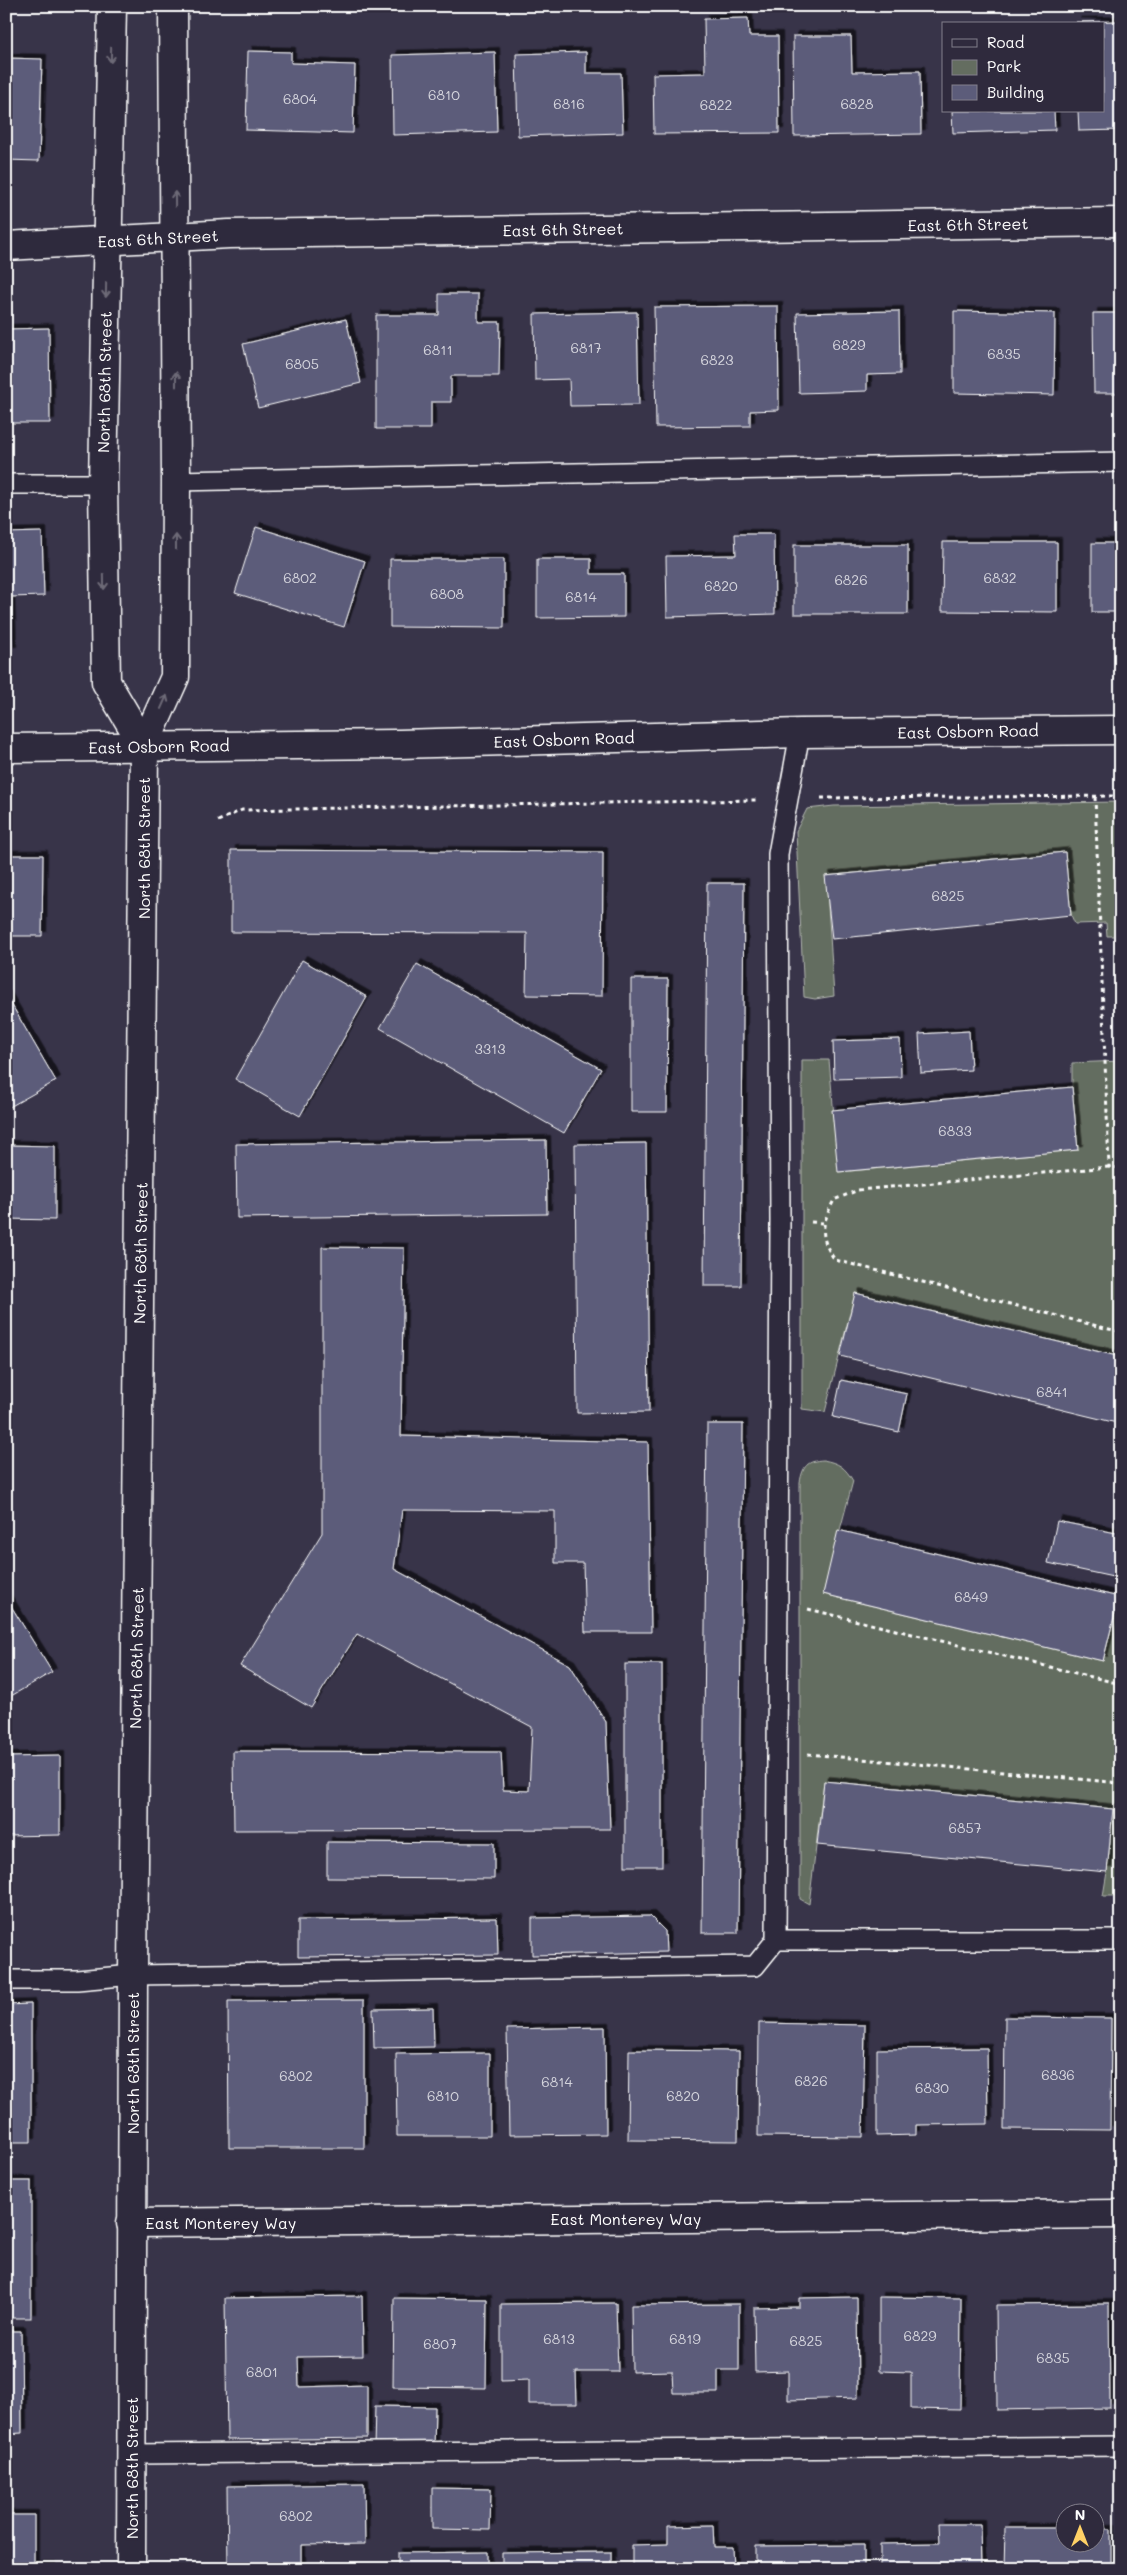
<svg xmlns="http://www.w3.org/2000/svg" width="1127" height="2575" font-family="Mali,sans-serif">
<defs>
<filter id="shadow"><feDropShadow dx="4.5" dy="-4.5" stdDeviation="0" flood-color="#0009"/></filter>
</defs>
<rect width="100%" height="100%" fill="#383449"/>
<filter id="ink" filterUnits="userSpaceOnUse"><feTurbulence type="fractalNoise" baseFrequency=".02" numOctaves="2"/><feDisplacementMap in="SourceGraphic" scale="10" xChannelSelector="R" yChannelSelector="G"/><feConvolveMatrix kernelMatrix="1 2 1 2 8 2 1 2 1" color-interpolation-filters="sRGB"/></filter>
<g filter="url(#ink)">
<g fill="#646d60" stroke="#b2b6b0">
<path d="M1121 802V936H1107L1106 923 1075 924 1071 915 1064 852 826 876 834 996 815 999 804 997 796 831 807 809 834 806Z"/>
<path d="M802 1060H829L839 1172 1078 1150 1072 1087V1063L1121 1061V1357L855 1293 825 1412 802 1409Z"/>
<path d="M823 1460C839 1463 845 1467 853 1481L823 1594 1103 1661 1121 1590V1896H1103L1107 1872 1113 1809 824 1781 809 1904 800 1899V1482C803 1466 807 1461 823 1460Z"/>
</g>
<g fill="#5c5c7a" stroke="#fff" filter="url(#shadow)">
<path d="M748 18 749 36H778L779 133 654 134 653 74 705 73 704 19Z"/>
<path d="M1121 21V130L1079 131 1078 111H1103V24L1076 22Z"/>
<path d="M793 36H851L852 72 920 71 921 134 794 136Z"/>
<path d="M248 51 291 52V63L355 65 353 133 246 130Z"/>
<path d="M495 52 497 132 393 135 392 55Z"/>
<path d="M586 52V73H621L623 133 518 136 516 54Z"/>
<path d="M6 58 42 59 39 161 6 160Z"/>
<path d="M952 111H1054L1055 130 953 133Z"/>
<path d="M439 294H478V322H500L499 376H451V402H431V429H376V315H439Z"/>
<path d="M778 306 779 410 750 411V426L656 427 654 307Z"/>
<path d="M899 311 900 374 867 375V391L799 393 797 313Z"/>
<path d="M954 311 1055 313 1054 395 954 393Z"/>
<path d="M637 312 639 405 570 406 569 379 535 380 534 314Z"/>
<path d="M1093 313H1121V393H1094Z"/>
<path d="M346 319 361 383 258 408 243 344Z"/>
<path d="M49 328 50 423H6V329Z"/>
<path d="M256 527 365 561 344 627 235 593Z"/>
<path d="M42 532 44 596 10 597 12 651H6V533Z"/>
<path d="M735 534H774L775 614 667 617 666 556 736 555Z"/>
<path d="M943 542H1057V612L942 611Z"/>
<rect x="1092" y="543" width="29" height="69"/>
<rect x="794" y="545" width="114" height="69"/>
<path d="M390 559H504V628L390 627Z"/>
<path d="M537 559H591V574H624V617L537 618Z"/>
<path d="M231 850 603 852 602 996 526 995 527 933 231 932Z"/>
<path d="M1065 852 1071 915 832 939 825 876Z"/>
<path d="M6 855H43L42 936H6Z"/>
<path d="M707 883H744L741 1286H704Z"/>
<path d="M302 960 367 997 300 1116 235 1079Z"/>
<path d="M417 964 601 1069 564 1133 380 1028Z"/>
<path d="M631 979H668L667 1112H631Z"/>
<path d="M6 995 56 1081 6 1109Z"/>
<path d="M969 1031 971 1070 921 1073 919 1034Z"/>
<path d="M900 1039 901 1077 834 1079 833 1041Z"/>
<path d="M1072 1087 1078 1150 838 1172 832 1110Z"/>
<path d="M546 1140 547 1214 237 1218 236 1144Z"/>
<path d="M646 1143 649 1412 577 1413 575 1144Z"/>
<path d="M6 1145 55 1146V1220L6 1219Z"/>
<path d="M322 1247 404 1248 401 1436 648 1442 651 1632H585L583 1563H555V1511L402 1510 394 1569 570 1665 606 1722 610 1829 234 1830 233 1751 501 1752 503 1790 529 1791 532 1727 357 1634 311 1708 240 1666 322 1533Z"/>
<path d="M855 1293 1121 1357V1424L840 1356Z"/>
<path d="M841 1380 907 1394 899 1432 833 1417Z"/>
<path d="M707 1424H743L738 1933H702Z"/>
<path d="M1057 1521 1121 1534 1113 1577 1048 1563Z"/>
<path d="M838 1530 1119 1597 1103 1661 823 1594Z"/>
<path d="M6 1598 52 1672 6 1699Z"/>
<rect x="625" y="1664" width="37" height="202"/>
<path d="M60 1756V1835L6 1836V1757Z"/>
<path d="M824 1781 1113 1809 1107 1872 817 1845Z"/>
<path d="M327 1842 494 1843V1879L327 1878Z"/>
<path d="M650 1916 665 1931 666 1952 532 1955V1918Z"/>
<path d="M497 1918 498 1955 298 1957V1920Z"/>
<path d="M364 2000V2148H229L228 2001Z"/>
<path d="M31 2004V2142H6V2005Z"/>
<path d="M433 2008 434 2047 374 2048 373 2009Z"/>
<path d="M1005 2017 1111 2018 1110 2130 1004 2129Z"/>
<path d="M759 2023 865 2025 863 2137 758 2136Z"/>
<path d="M605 2027 606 2134 509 2135 507 2029Z"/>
<path d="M987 2048 988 2124 916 2125V2135L877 2136V2049Z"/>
<path d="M629 2050 739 2051 738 2141 628 2140Z"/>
<path d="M490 2053V2136H397L396 2054Z"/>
<rect x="6" y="2181" width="25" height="137"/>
<path d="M362 2296 363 2356 298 2357 299 2387 367 2385V2438L227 2440 225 2298Z"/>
<path d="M857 2297 858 2398 788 2400V2371L755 2372 754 2308 799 2307V2298Z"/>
<path d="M879 2297 961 2298 960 2410 911 2409V2372L879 2371Z"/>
<path d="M394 2298 487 2299 486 2388 393 2387Z"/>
<path d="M616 2303 618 2372H576L577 2404H529V2380L501 2381V2304Z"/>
<path d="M739 2304V2370H718V2393H673L672 2371 632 2372 631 2305Z"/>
<path d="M1109 2304 1110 2408 997 2410 996 2305Z"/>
<path d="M6 2331H21L22 2433 6 2434Z"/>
<path d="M375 2406 435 2407 434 2449 374 2448Z"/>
<path d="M364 2484 365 2544 301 2545V2569H228L227 2486Z"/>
<path d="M432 2488 491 2489 490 2530 432 2529Z"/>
<path d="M6 2515H34V2566H51V2569H6Z"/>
<path d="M939 2524H980L981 2569H880V2544L940 2543Z"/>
<path d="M713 2525 714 2547H733L734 2569H632V2545L668 2544V2526Z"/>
<path d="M1005 2528H1064V2542H1094V2529H1111V2569H1004Z"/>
<path d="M864 2545V2569H756V2546Z"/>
<path d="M488 2552V2569H398V2553Z"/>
<path d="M611 2552V2569H502V2553Z"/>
</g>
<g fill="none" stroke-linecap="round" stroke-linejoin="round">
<g stroke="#fff" stroke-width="22">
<g id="service">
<path d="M176 481 1121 462"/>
<path d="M6 484H103"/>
<path d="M800 733 778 854 780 1220 776 1940H1121"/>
<path d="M6 1980H77L133 1975 755 1966 776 1940"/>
<path d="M131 2454 1121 2446"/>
</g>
</g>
<g stroke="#fff" stroke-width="31">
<g id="minor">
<path d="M6 246 229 234 1121 222"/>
<path d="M131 2223 1121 2214"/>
</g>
</g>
<g stroke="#fff" stroke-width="31">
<g id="secondary">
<path d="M112 6 103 484 106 682 144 746"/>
<path d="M6 748 399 744 800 733 1121 730"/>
<path d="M131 2569 133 1975 144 746 175 677 176 481 173 6"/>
</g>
</g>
<g stroke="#fff" stroke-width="3" stroke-dasharray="4 4" stroke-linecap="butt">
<path d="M1095 797 1109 1167 1121 1168"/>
<path d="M821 798 1121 796"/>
<path d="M218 821 242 810 757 800"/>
<path d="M1109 1167 858 1190 834 1200C822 1224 818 1236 835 1260L1121 1332"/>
<path d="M811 1222 823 1223"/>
<path d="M808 1609 1121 1684"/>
<path d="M808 1754 1121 1783"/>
</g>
<use href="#service" stroke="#2f2a3d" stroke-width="19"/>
<use href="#minor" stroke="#2f2a3d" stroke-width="28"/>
<use href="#secondary" stroke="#2f2a3d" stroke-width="28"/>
</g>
<defs><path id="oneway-shaft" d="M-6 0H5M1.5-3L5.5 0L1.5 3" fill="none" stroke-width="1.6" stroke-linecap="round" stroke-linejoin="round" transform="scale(1.25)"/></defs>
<g stroke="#6d6a77">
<use href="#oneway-shaft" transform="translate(111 55) rotate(91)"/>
<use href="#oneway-shaft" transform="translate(175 199) rotate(-91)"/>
<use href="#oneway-shaft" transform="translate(106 290) rotate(91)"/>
<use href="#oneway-shaft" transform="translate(176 379) rotate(-90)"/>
<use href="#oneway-shaft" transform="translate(176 542) rotate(-90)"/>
<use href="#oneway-shaft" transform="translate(104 582) rotate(89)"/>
<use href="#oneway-shaft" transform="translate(164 702) rotate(-66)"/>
</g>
</g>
<g text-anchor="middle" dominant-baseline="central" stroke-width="5" stroke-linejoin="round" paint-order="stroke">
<g font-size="14" fill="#d6d6de">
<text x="444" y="94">6810</text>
<text x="300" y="98">6804</text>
<text x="569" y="103">6816</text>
<text x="857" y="103">6828</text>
<text x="716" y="104">6822</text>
<text x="849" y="344">6829</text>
<text x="586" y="347">6817</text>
<text x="438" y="349">6811</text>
<text x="1004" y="353">6835</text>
<text x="717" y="359">6823</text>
<text x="302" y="363">6805</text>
<text x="300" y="577">6802</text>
<text x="1000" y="577">6832</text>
<text x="851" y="579">6826</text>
<text x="721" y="585">6820</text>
<text x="447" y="593">6808</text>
<text x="581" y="596">6814</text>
<text x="948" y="895">6825</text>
<text x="490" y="1048">3313</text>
<text x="955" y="1130">6833</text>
<text x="1052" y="1391">6841</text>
<text x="971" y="1596">6849</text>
<text x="965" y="1827">6857</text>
<text x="1058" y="2074">6836</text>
<text x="296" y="2075">6802</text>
<text x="811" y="2080">6826</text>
<text x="557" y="2081">6814</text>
<text x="932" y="2087">6830</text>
<text x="443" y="2095">6810</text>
<text x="683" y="2095">6820</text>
<text x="920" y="2335">6829</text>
<text x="559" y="2338">6813</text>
<text x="685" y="2338">6819</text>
<text x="806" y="2340">6825</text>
<text x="440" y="2343">6807</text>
<text x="1053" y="2357">6835</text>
<text x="262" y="2371">6801</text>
<text x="296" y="2515">6802</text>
</g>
<g font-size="16" fill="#fff" stroke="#2f2a3d">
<text transform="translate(968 224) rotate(-1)">East 6th Street</text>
<text transform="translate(563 229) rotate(-1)">East 6th Street</text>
<text transform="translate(158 238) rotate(-3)">East 6th Street</text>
<text transform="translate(104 382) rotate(-89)">North 68th Street</text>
<text transform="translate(968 731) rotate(-1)">East Osborn Road</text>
<text transform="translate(564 739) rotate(-2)">East Osborn Road</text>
<text transform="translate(159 746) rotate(-1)">East Osborn Road</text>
<text transform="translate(143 848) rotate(-90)">North 68th Street</text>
<text transform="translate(140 1253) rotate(-89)">North 68th Street</text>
<text transform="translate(136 1658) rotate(-89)">North 68th Street</text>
<text transform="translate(132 2063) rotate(-90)">North 68th Street</text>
<text x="626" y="2218">East Monterey Way</text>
<text x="221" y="2222">East Monterey Way</text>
<text transform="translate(131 2468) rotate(-90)">North 68th Street</text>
</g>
</g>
<rect width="1127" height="2575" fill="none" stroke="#2f2a3d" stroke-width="25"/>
<rect x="12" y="12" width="1102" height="2550" fill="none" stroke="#fff" stroke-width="2" filter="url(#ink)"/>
<rect x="942" y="22" width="162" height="90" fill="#2f2a3d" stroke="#827f8b"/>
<rect x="952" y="39" width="25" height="8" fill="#2f2a3d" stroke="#827f8b"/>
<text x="987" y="48" font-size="15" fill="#ffffff">Road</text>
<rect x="952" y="60" width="25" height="15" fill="#646d60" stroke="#827f8b"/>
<text x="987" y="72" font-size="15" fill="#ffffff">Park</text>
<rect x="952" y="85" width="25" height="15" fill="#5c5c7a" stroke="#827f8b"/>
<text x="987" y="98" font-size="15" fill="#ffffff">Building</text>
<g transform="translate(1080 2528)"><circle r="24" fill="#2f2a3d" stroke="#827f8b"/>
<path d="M0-4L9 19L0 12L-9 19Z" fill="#ffd166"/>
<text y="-8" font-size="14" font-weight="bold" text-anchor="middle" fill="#ffffff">N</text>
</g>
</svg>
